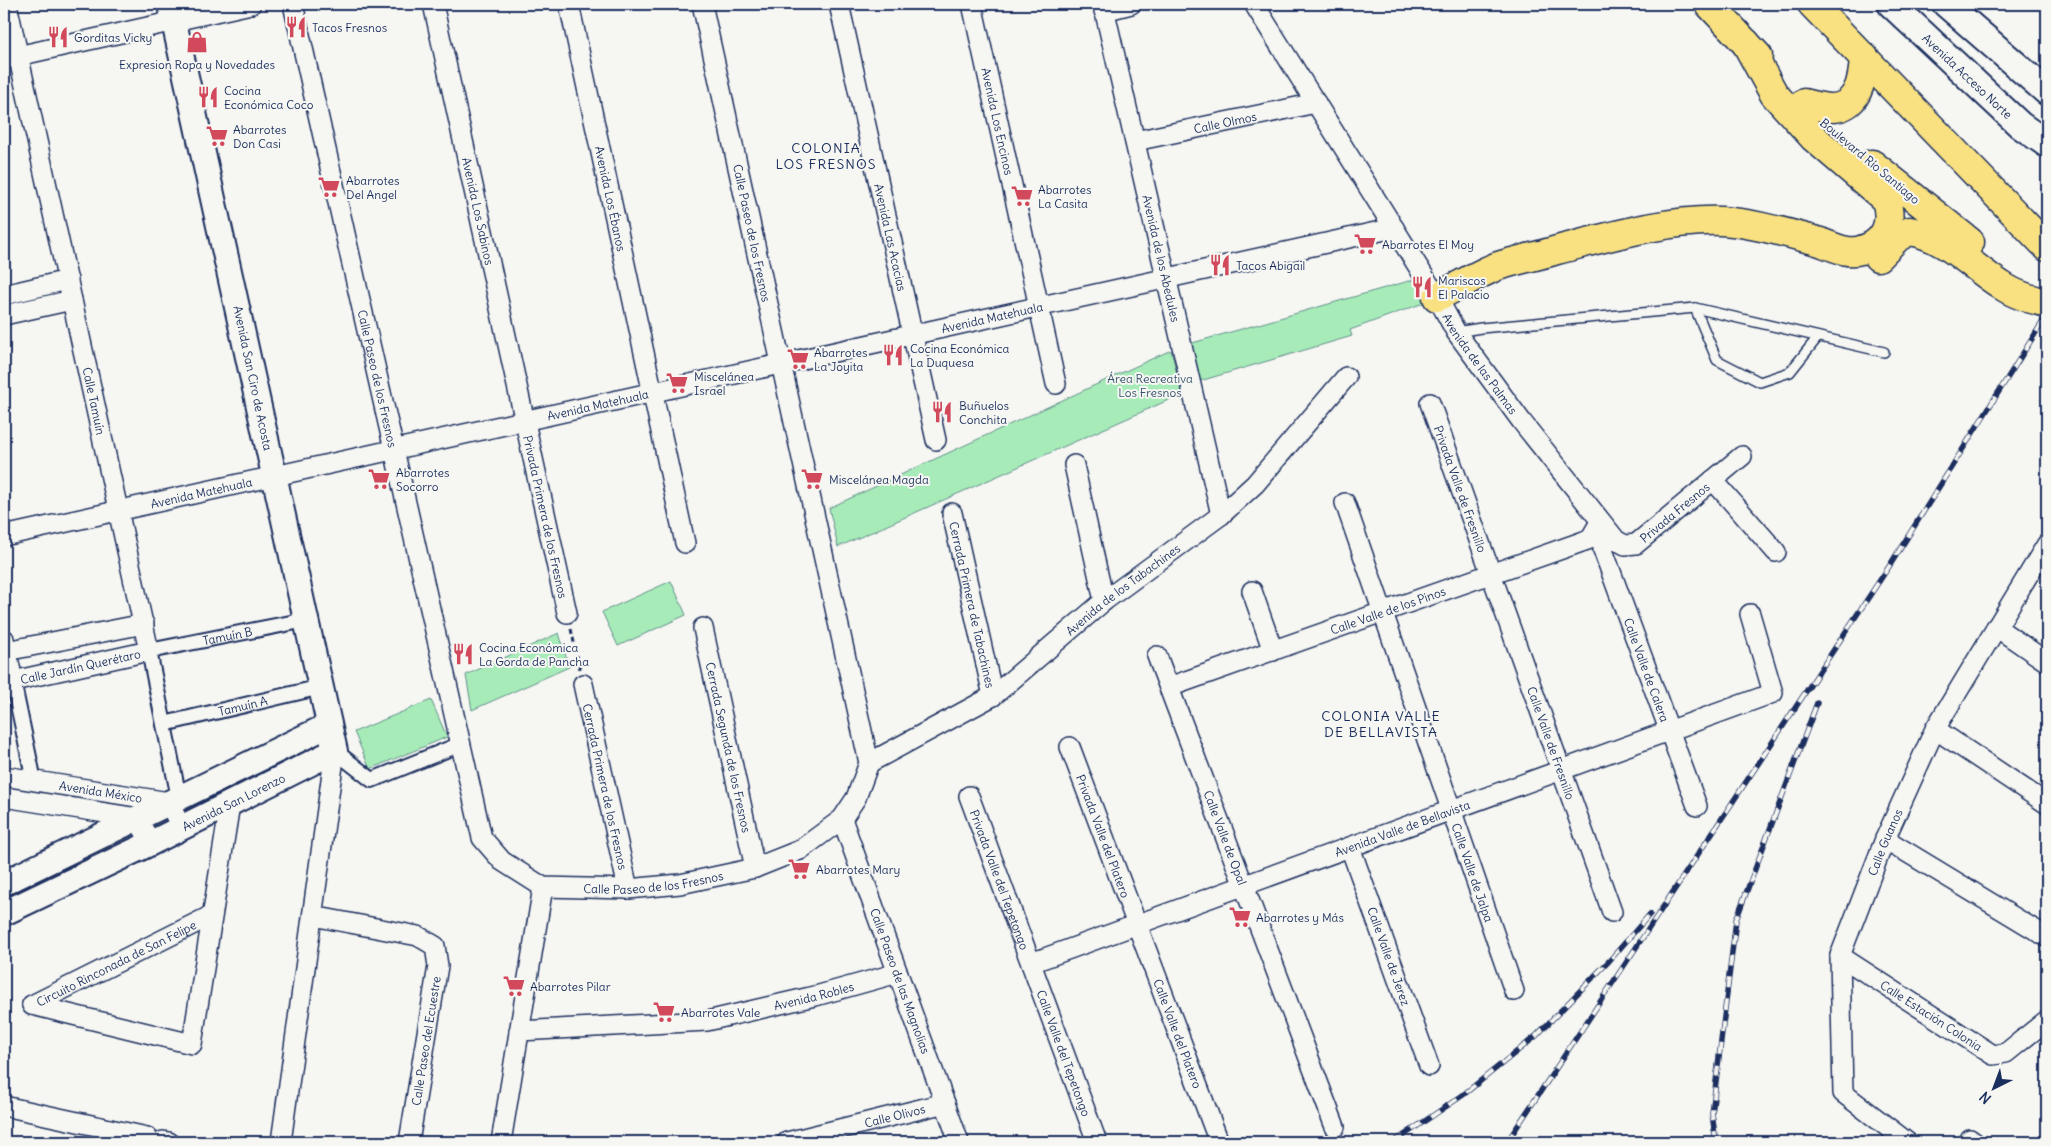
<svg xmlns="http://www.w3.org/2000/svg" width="2051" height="1146" font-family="Delius,sans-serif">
<rect width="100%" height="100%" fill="#f6f6f2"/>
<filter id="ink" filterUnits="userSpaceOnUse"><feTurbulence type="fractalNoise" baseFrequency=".02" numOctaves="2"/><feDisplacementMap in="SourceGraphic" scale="10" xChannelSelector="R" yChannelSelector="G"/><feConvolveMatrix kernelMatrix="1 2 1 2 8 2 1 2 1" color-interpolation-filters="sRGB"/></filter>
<g filter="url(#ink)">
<g fill="#a7ecb8" stroke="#618e8b">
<path d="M1416 279 1429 301 1350 330 1352 336 1200 381 1189 344Z"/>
<path d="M1171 350 1182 394 838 547 829 508Z"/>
<path d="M671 581 686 615 618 646 602 612Z"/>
<path d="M559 633 569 667 472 710 466 675Z"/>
<path d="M431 700 447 737 370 769 354 732Z"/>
</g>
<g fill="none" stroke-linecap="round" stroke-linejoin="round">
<g stroke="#1b2f5e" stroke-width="12">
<g id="service">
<path d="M1695 308 1717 360 1760 382 1790 372 1818 337"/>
<path d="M1456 332 1481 328 1695 308 1884 352"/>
</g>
</g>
<g stroke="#1b2f5e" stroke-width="18">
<g id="pedestrian">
<path d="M13 681 34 781"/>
<path id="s1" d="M164 724 321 687"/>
<path d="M335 751 372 780 461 744"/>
<path id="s2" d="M179 798 149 651 306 620"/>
</g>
</g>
<g stroke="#1b2f5e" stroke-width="22">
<g id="minor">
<path id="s3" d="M293 4 482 838 502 861 543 887 628 889 680 884 755 868 800 850 842 819 856 798 869 763 702 4"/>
<path id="s4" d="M433 4 567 613"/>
<path id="s5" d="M569 4 685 543"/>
<path id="s6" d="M839 4 936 440"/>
<path id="s7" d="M972 4 1056 384"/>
<path id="s8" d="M1103 4 1221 515"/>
<path id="s9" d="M1254 4 1437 297 1456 332 1522 422 1616 540 1625 545 1636 544 1742 456"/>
<path d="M1104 11 1131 4"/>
<path d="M4 59 251 4"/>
<path id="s10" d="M1135 141 1316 103"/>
<path d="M4 295 68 280"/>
<path d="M4 315 72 300"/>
<path id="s11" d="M1430 403 1612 912"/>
<path d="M1074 465 1104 601"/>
<path d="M1713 480 1776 552"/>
<path id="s12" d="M1345 503 1514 991"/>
<path id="s13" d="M952 513 993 696"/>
<path id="s14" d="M1610 533 1603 550 1697 806"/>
<path id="s15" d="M4 536 1394 228"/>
<path d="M1252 591 1273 651"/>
<path d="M1996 627 2047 662"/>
<path id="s16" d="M703 628 755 868"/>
<path id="s17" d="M4 639 13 681 149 651 7 4"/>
<path d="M6 651 144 624"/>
<path id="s18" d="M1157 656 1335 1127"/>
<path id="s19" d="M583 684 628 889"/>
<path id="s20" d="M1169 687 1590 539 1600 522"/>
<path d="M1935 729 2047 804"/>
<path id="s21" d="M1070 747 1219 1142"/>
<path id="s22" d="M869 763 993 696 1104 601 1221 515 1255 484 1346 377"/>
<path id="s23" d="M4 776 169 802 181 828"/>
<path id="s24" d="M969 796 1097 1142"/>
<path d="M4 797 137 818 151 843"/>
<path id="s25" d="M842 819 959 1142"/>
<path d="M1885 839 2047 937"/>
<path id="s26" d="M1350 847 1429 1066"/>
<path d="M313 916 418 936 435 946 438 966 409 1142"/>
<path id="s27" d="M1840 956 1993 1055 2006 1053 2047 1020"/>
<path id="s28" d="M1031 963 1773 693 1750 614"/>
<path d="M32 1005 192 1044 230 804"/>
<path id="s29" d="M32 1005 212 915"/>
<path id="s30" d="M519 1031 707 1021 819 995 898 973"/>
<path d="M4 1106 147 1137"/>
<path d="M1970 1139 1974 1142"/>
<path d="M163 1141 169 1142"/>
<path d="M281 1142 335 751"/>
<path d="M501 1142 543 887"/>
<path id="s31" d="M787 1142 945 1103"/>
<path id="s32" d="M1907 1142 1843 1093 1840 956 1885 839 1935 729 2047 544"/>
</g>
</g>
<g stroke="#1b2f5e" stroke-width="28">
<g id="tertiary">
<path d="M4 883 329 725"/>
<path id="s33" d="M4 913 151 843 335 751 170 4"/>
</g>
</g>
<g stroke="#1b2f5e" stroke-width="30">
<g id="secondary">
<path id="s34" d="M1891 4 2020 125 2047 144"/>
<path d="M1946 4 2047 92"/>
</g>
</g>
<g stroke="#1b2f5e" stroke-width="31">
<g id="primary">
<path d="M1709 4 1758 56"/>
<path d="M1812 4 2047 247"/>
<path d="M1804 103C1812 105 1820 107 1828 108 1858 110 1863 80 1864 57"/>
<path d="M1872 164 1970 242"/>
<path d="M1878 257 1898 237 1910 231C1946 237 1971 266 2001 285 2015 295 2031 299 2047 303"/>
<path d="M1437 297C1457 287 1477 274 1498 266 1517 260 1538 256 1557 250 1608 237 1668 219 1721 221 1753 223 1787 233 1817 241 1831 245 1846 255 1861 250 1886 243 1893 223 1886 200L1814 138 1774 94 1746 43"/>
</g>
</g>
<path stroke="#1b2f5e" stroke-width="3" stroke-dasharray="5 4" stroke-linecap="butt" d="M571 629 580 669"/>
<use href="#service" stroke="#f6f6f2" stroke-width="9"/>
<use href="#pedestrian" stroke="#f6f6f2" stroke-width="14"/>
<use href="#minor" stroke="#f6f6f2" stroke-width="19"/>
<use href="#tertiary" stroke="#f6f6f2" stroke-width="24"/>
<use href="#secondary" stroke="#f6f6f2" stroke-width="26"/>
<use href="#primary" stroke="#f9e181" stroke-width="28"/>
<g stroke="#1b2f5e" stroke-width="5.5">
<g id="rail">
<path d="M1394 1142 1463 1095 1536 1036 1609 961 1650 914"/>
<path d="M1507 1142 1890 565 2047 315"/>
<path d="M1716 1142 1712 1114 1736 920 1817 703"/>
</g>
</g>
<use href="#rail" stroke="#f6f6f2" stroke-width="4" stroke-dasharray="11" stroke-linecap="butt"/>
</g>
</g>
<defs>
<g id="restaurant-bare" transform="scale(1.725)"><path d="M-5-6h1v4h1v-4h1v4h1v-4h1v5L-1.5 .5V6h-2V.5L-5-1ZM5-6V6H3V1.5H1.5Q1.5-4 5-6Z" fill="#d1495b" stroke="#f6f6f2" stroke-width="2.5" paint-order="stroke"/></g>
<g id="shop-bare" transform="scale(1.725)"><path d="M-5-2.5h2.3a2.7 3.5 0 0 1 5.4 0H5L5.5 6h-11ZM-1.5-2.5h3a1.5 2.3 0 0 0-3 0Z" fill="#d1495b" stroke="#f6f6f2" stroke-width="2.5" paint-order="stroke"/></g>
<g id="supermarket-bare" transform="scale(1.725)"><path d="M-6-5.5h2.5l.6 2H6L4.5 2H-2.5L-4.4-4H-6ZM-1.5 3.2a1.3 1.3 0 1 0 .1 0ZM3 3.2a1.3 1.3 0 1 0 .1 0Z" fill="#d1495b" stroke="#f6f6f2" stroke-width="2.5" paint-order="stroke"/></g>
</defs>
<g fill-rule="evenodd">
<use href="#restaurant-bare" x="296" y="27"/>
<use href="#restaurant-bare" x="58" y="37"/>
<use href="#shop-bare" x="197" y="42"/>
<use href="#restaurant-bare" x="208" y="97"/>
<use href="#supermarket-bare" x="217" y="136"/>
<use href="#supermarket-bare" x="329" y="187"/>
<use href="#supermarket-bare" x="1022" y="196"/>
<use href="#supermarket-bare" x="1365" y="244"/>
<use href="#restaurant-bare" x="1220" y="265"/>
<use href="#restaurant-bare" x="1422" y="287"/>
<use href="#restaurant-bare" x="893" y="355"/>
<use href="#supermarket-bare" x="798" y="359"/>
<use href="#supermarket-bare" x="677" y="383"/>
<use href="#restaurant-bare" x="942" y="412"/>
<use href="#supermarket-bare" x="379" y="479"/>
<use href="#supermarket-bare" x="812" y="479"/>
<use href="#restaurant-bare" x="463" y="654"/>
<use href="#supermarket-bare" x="799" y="869"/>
<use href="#supermarket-bare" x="1240" y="917"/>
<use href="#supermarket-bare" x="514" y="986"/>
<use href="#supermarket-bare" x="664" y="1012"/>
</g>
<g text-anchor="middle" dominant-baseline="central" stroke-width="4" stroke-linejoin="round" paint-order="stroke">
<g font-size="12" fill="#1b2f5e" stroke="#f6f6f2" text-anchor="start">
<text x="312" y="27">Tacos Fresnos</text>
<text x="74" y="37">Gorditas Vicky</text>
<text x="197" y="64" text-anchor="middle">Expresion Ropa y Novedades</text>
<text x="224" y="90">Cocina<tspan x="224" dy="14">Económica Coco</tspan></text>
<text x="233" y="129">Abarrotes<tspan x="233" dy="14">Don Casi</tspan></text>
<text x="346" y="180">Abarrotes<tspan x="346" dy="14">Del Angel</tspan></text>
<text x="1038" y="189">Abarrotes<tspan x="1038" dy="14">La Casita</tspan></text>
<text x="1382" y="244">Abarrotes El Moy</text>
<text x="1236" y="265">Tacos Abigail</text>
<text x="1438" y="280">Mariscos<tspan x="1438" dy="14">El Palacio</tspan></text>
<text x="910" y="348">Cocina Económica<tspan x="910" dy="14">La Duquesa</tspan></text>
<text x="814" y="352">Abarrotes<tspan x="814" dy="14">La Joyita</tspan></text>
<text x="694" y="376">Miscelánea<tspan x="694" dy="14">Israel</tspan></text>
<text x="959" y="405">Buñuelos<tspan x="959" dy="14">Conchita</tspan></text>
<text x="396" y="472">Abarrotes<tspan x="396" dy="14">Socorro</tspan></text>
<text x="829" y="479">Miscelánea Magda</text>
<text x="479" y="647">Cocina Económica<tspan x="479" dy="14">La Gorda de Pancha</tspan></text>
<text x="816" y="869">Abarrotes Mary</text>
<text x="1256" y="917">Abarrotes y Más</text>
<text x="530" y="986">Abarrotes Pilar</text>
<text x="681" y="1012">Abarrotes Vale</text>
</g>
<g font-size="12" fill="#1b2f5e" stroke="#f6f6f2">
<text stroke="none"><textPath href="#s34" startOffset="105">Avenida Acceso Norte</textPath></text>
<text stroke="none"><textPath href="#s7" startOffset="120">Avenida Los Encinos</textPath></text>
<text stroke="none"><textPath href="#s10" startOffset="92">Calle Olmos</textPath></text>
<text transform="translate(1870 161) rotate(40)">Boulevard Río Santiago</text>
<text stroke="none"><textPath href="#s5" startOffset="199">Avenida Los Ébanos</textPath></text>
<text stroke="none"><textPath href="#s4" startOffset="212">Avenida Los Sabinos</textPath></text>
<text transform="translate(752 233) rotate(78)">Calle Paseo de los Fresnos</text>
<text stroke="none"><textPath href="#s6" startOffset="239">Avenida Las Acacias</textPath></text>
<text stroke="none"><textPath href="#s8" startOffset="261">Avenida de los Abedules</textPath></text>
<text stroke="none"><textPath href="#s15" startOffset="1012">Avenida Matehuala</textPath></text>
<text stroke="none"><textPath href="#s9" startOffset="425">Avenida de las Palmas</textPath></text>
<text transform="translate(253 378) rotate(78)">Avenida San Ciro de Acosta</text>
<text stroke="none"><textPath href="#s3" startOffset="384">Calle Paseo de los Fresnos</textPath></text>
<text transform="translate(94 401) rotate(78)">Calle Tamuín</text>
<text stroke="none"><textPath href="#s15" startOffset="608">Avenida Matehuala</textPath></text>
<text stroke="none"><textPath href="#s11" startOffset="91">Privada Valle de Fresnillo</textPath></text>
<text stroke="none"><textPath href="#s15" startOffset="202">Avenida Matehuala</textPath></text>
<text stroke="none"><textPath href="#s9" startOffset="719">Privada Fresnos</textPath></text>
<text stroke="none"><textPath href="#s4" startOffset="525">Privada Primera de los Fresnos</textPath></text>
<text stroke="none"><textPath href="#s22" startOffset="309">Avenida de los Tabachines</textPath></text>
<text stroke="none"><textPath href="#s13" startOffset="94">Cerrada Primera de Tabachines</textPath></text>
<text stroke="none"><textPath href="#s20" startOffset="232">Calle Valle de los Pinos</textPath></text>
<text stroke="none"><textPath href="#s2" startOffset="230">Tamuín B</textPath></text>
<text stroke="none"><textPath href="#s17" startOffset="112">Calle Jardín Querétaro</textPath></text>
<text stroke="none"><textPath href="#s14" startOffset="146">Calle Valle de Calera</textPath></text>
<text stroke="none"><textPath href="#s1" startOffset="81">Tamuín A</textPath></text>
<text stroke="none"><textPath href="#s11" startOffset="361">Calle Valle de Fresnillo</textPath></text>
<text stroke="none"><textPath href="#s16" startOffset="122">Cerrada Segunda de los Fresnos</textPath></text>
<text stroke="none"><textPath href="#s19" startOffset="105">Cerrada Primera de los Fresnos</textPath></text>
<text stroke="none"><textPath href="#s23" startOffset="98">Avenida México</textPath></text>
<text stroke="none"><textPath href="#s33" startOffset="255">Avenida San Lorenzo</textPath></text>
<text stroke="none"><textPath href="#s28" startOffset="395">Avenida Valle de Bellavista</textPath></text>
<text stroke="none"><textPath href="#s21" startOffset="95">Privada Valle del Platero</textPath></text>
<text stroke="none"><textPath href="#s18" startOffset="194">Calle Valle de Opal</textPath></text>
<text stroke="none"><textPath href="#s32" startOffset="340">Calle Guanos</textPath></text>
<text stroke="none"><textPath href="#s12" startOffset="391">Calle Valle de Jalpa</textPath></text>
<text stroke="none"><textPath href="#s3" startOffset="1045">Calle Paseo de los Fresnos</textPath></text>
<text stroke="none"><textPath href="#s24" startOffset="89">Privada Valle del Tepetongo</textPath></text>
<text stroke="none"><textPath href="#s26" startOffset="116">Calle Valle de Jerez</textPath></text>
<text stroke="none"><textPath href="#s29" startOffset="94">Circuito Rinconada de San Felipe</textPath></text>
<text stroke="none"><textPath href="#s25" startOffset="172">Calle Paseo de las Magnolias</textPath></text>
<text stroke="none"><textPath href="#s30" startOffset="298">Avenida Robles</textPath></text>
<text stroke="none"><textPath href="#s27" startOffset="109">Calle Estación Colonia</textPath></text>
<text stroke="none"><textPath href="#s21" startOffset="306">Calle Valle del Platero</textPath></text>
<text transform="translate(426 1041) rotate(-81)">Calle Paseo del Ecuestre</text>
<text stroke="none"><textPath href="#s24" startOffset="274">Calle Valle del Tepetongo</textPath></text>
<text stroke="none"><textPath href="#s31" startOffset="111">Calle Olivos</textPath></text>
</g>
<g font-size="12" fill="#375570" stroke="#f6f6f2">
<text x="1150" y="378">Área Recreativa<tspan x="1150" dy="14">Los Fresnos</tspan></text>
</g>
<g font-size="14" letter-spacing="1" fill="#1b2f5e" stroke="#f6f6f2">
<text x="826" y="148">COLONIA<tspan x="826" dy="16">LOS FRESNOS</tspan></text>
<text x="1381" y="716">COLONIA VALLE<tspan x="1381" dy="16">DE BELLAVISTA</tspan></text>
</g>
</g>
<rect width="2051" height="1146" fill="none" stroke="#f6f6f2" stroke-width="20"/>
<rect x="10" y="10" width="2031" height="1126" fill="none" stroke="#1b2f5e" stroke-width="2" filter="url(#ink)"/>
<g transform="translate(1994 1088) rotate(222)" stroke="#f6f6f2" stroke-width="4" paint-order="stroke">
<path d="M0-4L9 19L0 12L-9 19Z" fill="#1b2f5e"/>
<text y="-8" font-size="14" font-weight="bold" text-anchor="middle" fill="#1b2f5e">N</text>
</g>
</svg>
